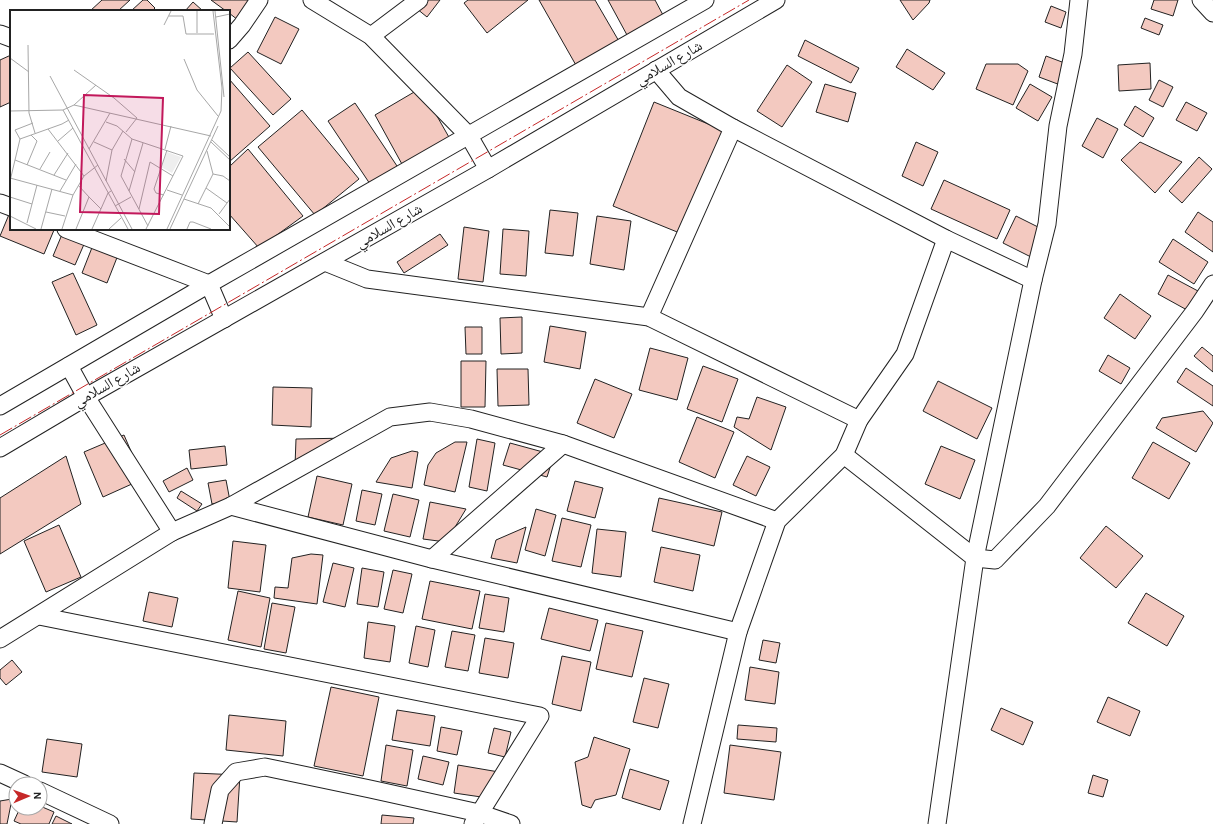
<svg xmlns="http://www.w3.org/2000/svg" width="1213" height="824" font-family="'Alegreya Sans','Noto Naskh Arabic',sans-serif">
<rect width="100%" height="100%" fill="#fff"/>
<g fill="#f3c9c0" stroke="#222">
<path d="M102 0H130L118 11H90Z"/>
<path d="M143 0H147L155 8 152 11H131Z"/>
<path d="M211 0H252L238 20 229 13V11H226Z"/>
<path d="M406 0H440L427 17Z"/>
<path d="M468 0H528L487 33 464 3Z"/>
<path d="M539 0H595L620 43 577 67Z"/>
<path d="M608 0H655L663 15 627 35Z"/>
<path d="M900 0H930L929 3 913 20Z"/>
<path d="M1154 0H1178L1173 16 1151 9Z"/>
<path d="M193 2 203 11H185Z"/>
<path d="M1051 6 1066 12 1061 28 1045 22Z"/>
<path d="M275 17 299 29 281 64 257 52Z"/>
<path d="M1145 18 1163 25 1159 35 1141 28Z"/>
<path d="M805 40 859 68 851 83 798 56Z"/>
<path d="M907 49 945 73 933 90 896 67Z"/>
<path d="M248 52 291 99 273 115 230 68Z"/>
<path d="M11 55V102L0 107V60Z"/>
<path d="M1046 56 1078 68 1071 89 1039 77Z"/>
<path d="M1150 63 1151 89 1119 91 1118 65Z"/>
<path d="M986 64H1018L1028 71 1013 105 976 89Z"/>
<path d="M787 65 812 82 782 127 757 111Z"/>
<path d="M229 79 270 126 229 162Z"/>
<path d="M1159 80 1173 87 1163 107 1149 100Z"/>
<path d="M825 84 856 93 848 122 816 112Z"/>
<path d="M1030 84 1052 97 1038 121 1016 108Z"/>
<path d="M421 88 450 139 403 166 375 115Z"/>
<path d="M654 102 733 134 692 238 613 206Z"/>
<path d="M1186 102 1207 113 1197 131 1176 120Z"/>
<path d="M355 103 399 169 372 187 328 121Z"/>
<path d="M1135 106 1154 118 1143 137 1124 125Z"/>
<path d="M302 110 359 179 315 215 258 147Z"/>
<path d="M1097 118 1118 129 1103 158 1082 146Z"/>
<path d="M916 142 938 152 923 186 902 176Z"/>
<path d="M1140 142 1182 162 1155 193 1121 160Z"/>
<path d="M248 149 303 216 259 248 229 214V167Z"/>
<path d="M1199 157 1212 169 1182 203 1169 191Z"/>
<path d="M944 180 1010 210 997 239 931 209Z"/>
<path d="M550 210 578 213 573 256 545 253Z"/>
<path d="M10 212 11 213V229L54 230 44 254 0 236Z"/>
<path d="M1198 212 1213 222V252L1185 232Z"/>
<path d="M597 216 631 221 624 270 590 264Z"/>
<path d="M1016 216 1048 232 1035 259 1003 243Z"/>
<path d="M464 227 489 231 483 282 458 279Z"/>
<path d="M503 229 529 231 526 276 500 274Z"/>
<path d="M63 232 85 242 75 265 53 256Z"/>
<path d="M440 234 448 245 404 273 397 262Z"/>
<path d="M1173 239 1208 262 1194 284 1159 262Z"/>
<path d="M93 245 118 255 107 283 82 273Z"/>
<path d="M73 273 97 325 76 335 52 282Z"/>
<path d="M1168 275 1198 291 1187 310 1158 294Z"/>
<path d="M1120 294 1151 316 1135 339 1104 318Z"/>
<path d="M522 317V353L501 354 500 318Z"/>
<path d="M550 326 586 332 580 369 544 362Z"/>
<path d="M465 327H482V354H466Z"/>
<path d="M1202 347 1213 356V372L1194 356Z"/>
<path d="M650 348 688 358 677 400 639 390Z"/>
<path d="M1108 355 1130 368 1121 384 1099 371Z"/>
<path d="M461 361H486L485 407H461Z"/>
<path d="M703 366 738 379 722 422 687 409Z"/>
<path d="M1186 368 1213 386V406L1177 382Z"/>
<path d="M497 369H528L529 405 498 406Z"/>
<path d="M595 379 632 394 614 438 577 423Z"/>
<path d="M938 381 992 408 977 439 923 411Z"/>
<path d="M273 387 312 388 311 427 272 425Z"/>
<path d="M757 397 786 407 771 450 734 427 737 417 749 419Z"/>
<path d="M1203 411 1213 423 1196 452 1156 428 1162 418Z"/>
<path d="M697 417 734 432 715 478 679 462Z"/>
<path d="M124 435 143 479 103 497 84 452Z"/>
<path d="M351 438 295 466 296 439Z"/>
<path d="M477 439 495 443 487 491 469 487Z"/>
<path d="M455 442H467L455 492 424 485 428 465 436 453Z"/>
<path d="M1153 442 1190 463 1169 499 1132 478Z"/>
<path d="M510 443 554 455 547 477 503 465Z"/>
<path d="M225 446 227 465 191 469 189 450Z"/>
<path d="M941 446 975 460 960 499 925 484Z"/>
<path d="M412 451 418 452 412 488 376 482 391 458Z"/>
<path d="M66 456 81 504 0 554V498Z"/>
<path d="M747 456 770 467 756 496 733 485Z"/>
<path d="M187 468 193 480 169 492 163 481Z"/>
<path d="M317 476 352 484 343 525 308 517Z"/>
<path d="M226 480 230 501 212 504 208 483Z"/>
<path d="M575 481 603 488 595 518 567 511Z"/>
<path d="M362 490 382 494 375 525 356 521Z"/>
<path d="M181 491 202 504 197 511 177 498Z"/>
<path d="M393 494 419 500 410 537 384 531Z"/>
<path d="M659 498 722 512 714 546 652 531Z"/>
<path d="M430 502 466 509 446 542 423 539Z"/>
<path d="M536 509 556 515 545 556 525 550Z"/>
<path d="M562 518 591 525 581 567 552 561Z"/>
<path d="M59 525 81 577 46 592 24 541Z"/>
<path d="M1106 526 1143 556 1116 588 1080 558Z"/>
<path d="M526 527 517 563 491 558 496 540Z"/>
<path d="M597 529 626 532 621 577 592 573Z"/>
<path d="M233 541 266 545 260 592 228 588Z"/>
<path d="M661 547 700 555 693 591 654 582Z"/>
<path d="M311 554 323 555 317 604 274 598 275 587 288 588 292 558Z"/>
<path d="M333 563 354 568 345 607 323 602Z"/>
<path d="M362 568 384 572 378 607 357 604Z"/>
<path d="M393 570 412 574 403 613 384 609Z"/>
<path d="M430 581 480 591 472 629 422 619Z"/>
<path d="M238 591 270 598 261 647 228 640Z"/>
<path d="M149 592 178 598 172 627 143 621Z"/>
<path d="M1146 593 1184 616 1167 646 1128 623Z"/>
<path d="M485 594 509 598 504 632 479 628Z"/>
<path d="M272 603 295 607 286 653 264 649Z"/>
<path d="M549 608 598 620 590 651 541 639Z"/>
<path d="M368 622 395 626 390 662 364 658Z"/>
<path d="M606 623 643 631 632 677 596 669Z"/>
<path d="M416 626 435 630 428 667 409 663Z"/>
<path d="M452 631 475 635 468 671 445 667Z"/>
<path d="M485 638 514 643 508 678 479 673Z"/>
<path d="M763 640 780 643 776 663 759 660Z"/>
<path d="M562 656 591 662 581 711 552 704Z"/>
<path d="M12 660 22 672 6 685 0 678V670Z"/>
<path d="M750 667 779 672 775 704 745 700Z"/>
<path d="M644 678 669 684 658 728 633 722Z"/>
<path d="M331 687 379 697 363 776 314 766Z"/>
<path d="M1108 697 1140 711 1130 736 1097 722Z"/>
<path d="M1001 708 1033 722 1023 745 991 730Z"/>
<path d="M397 710 435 716 430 746 392 740Z"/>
<path d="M229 715 286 721 283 756 226 750Z"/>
<path d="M738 725 777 728 776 742 737 739Z"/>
<path d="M441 727 462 731 457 755 437 751Z"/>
<path d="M494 728 511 732 505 757 488 753Z"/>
<path d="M594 737 630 749 616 795 595 800 591 808 582 805 575 762 588 757Z"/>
<path d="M47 739 82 744 77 777 42 772Z"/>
<path d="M386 745 413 750 407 786 381 781Z"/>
<path d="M730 745 781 752 774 800 724 793Z"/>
<path d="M423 756 449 762 443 785 418 779Z"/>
<path d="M458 765 499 772 495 799 454 793Z"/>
<path d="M630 769 669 781 660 810 622 798Z"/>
<path d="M194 773 240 775 237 822 191 819Z"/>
<path d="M1093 775 1108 780 1103 797 1088 793Z"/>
<path d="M12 799 7 824H0V801Z"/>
<path d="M40 806 54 812 49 824H21L14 821 20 808H40Z"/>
<path d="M382 815 414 818 413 824H381Z"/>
<path d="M56 816 72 824H52Z"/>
</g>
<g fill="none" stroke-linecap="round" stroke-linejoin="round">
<g stroke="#222" stroke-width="19">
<g id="minor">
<path d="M312 0 371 36 469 136 488 169"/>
<path d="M1201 0 1213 13"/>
<path d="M0 34 11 38"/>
<path d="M371 36 419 0"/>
<path d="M229 40 242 25 259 0"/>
<path d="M656 70 679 97 733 128 946 239 1033 280"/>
<path d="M0 203 11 207"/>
<path d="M66 229 209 284 224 319"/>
<path d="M325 262 367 279 649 317 859 420"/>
<path d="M649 317 733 128"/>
<path d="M69 366 86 397 172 532"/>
<path d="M0 406 209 284 705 0"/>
<path d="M0 448 86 397 488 169 776 0"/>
<path d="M844 455 975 558 995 560 1047 506 1195 311 1213 284"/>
<path d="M231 506 432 559 738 632"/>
<path d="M432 559 563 444"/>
<path d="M39 616 540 716 473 824"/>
<path d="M0 639 172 532 231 506 390 417 430 412 471 419 563 444 777 521"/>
<path d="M0 773 24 784"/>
<path d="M40 791 110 824"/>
<path d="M213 824 220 790 236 772 265 767 370 789 479 813 511 824"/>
<path d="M692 824 738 632 777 521 844 455 859 420 905 354 946 239"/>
<path d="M937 824 975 558 1033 280 1047 224 1058 126 1073 54 1079 0"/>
</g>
</g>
<use href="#minor" stroke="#fff" stroke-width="17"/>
<path stroke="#c62828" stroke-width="1" stroke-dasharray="14 3 2 3" stroke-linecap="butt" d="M0 435 749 0"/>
</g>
<g text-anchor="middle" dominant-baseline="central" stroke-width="3" stroke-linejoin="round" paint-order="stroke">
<g font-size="15" fill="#222" stroke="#fff">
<text transform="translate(669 63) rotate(-30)">شارع السلامي</text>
<text transform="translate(389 226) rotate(-30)">شارع السلامي</text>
<text transform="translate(107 385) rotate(-30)">شارع السلامي</text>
</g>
</g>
<g transform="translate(10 10)">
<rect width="220" height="220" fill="#fff"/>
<path d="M157 142 171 147 162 163 151 157Z" fill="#eee"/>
<path fill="none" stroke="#a7a7a7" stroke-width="1" d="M187 1V23M205 1 214 87M159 6H173L176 24H204M206 7 220 4M154 15 161 1M18 35 19 103 25 123M0 48 19 62M174 49 187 80 208 106M64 60 104 88 127 108 116 122M40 66 122 219M64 95 86 75M53 100 118 219M0 101 53 100 64 95 201 126M96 112 107 116 122 129 173 146 136 219M38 119 74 166M10 129 52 114 59 110M10 129 5 120 23 113M122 129 111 166 138 216M202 130 220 147M48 131 63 118M84 132 102 140M201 132 220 150M79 139 100 103M155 139 161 116M114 149 125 162M5 150 56 170M17 155 27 131 21 125M30 159 40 142M203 164 213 166 220 171M44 165 58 143M0 168 63 185M0 171 10 129M96 171 102 140 113 121M68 175 79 187M196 178 217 193M157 180 172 185M50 181 66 154M119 181 133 133M154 185 146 183 144 179 157 140M0 187 22 194M174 189 201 198 220 217M188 194 203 164 197 141M105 196 121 187M129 199 140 152 163 166M36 202 55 206M209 204 220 189M0 206 26 219M17 213 27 175M31 219 42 179M52 219 63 185 74 166 88 155M66 219 79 187 91 199M82 219 98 183 101 181M99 219 111 208M157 219 211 101 212 78 203 1M160 219 208 116M177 219 180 212H183L201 219"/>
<path fill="#c2185b" fill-opacity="0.15" stroke="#c2185b" stroke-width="2" d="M74 85 153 88 149 204 70 202Z"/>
<rect width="220" height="220" fill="none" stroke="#222" stroke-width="2"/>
</g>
<g transform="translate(28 796) rotate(88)"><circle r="19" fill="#ffffff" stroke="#a7a7a7"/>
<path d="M0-3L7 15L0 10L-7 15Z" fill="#c62828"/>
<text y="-6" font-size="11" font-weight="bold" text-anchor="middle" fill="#222222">N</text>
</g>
</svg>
